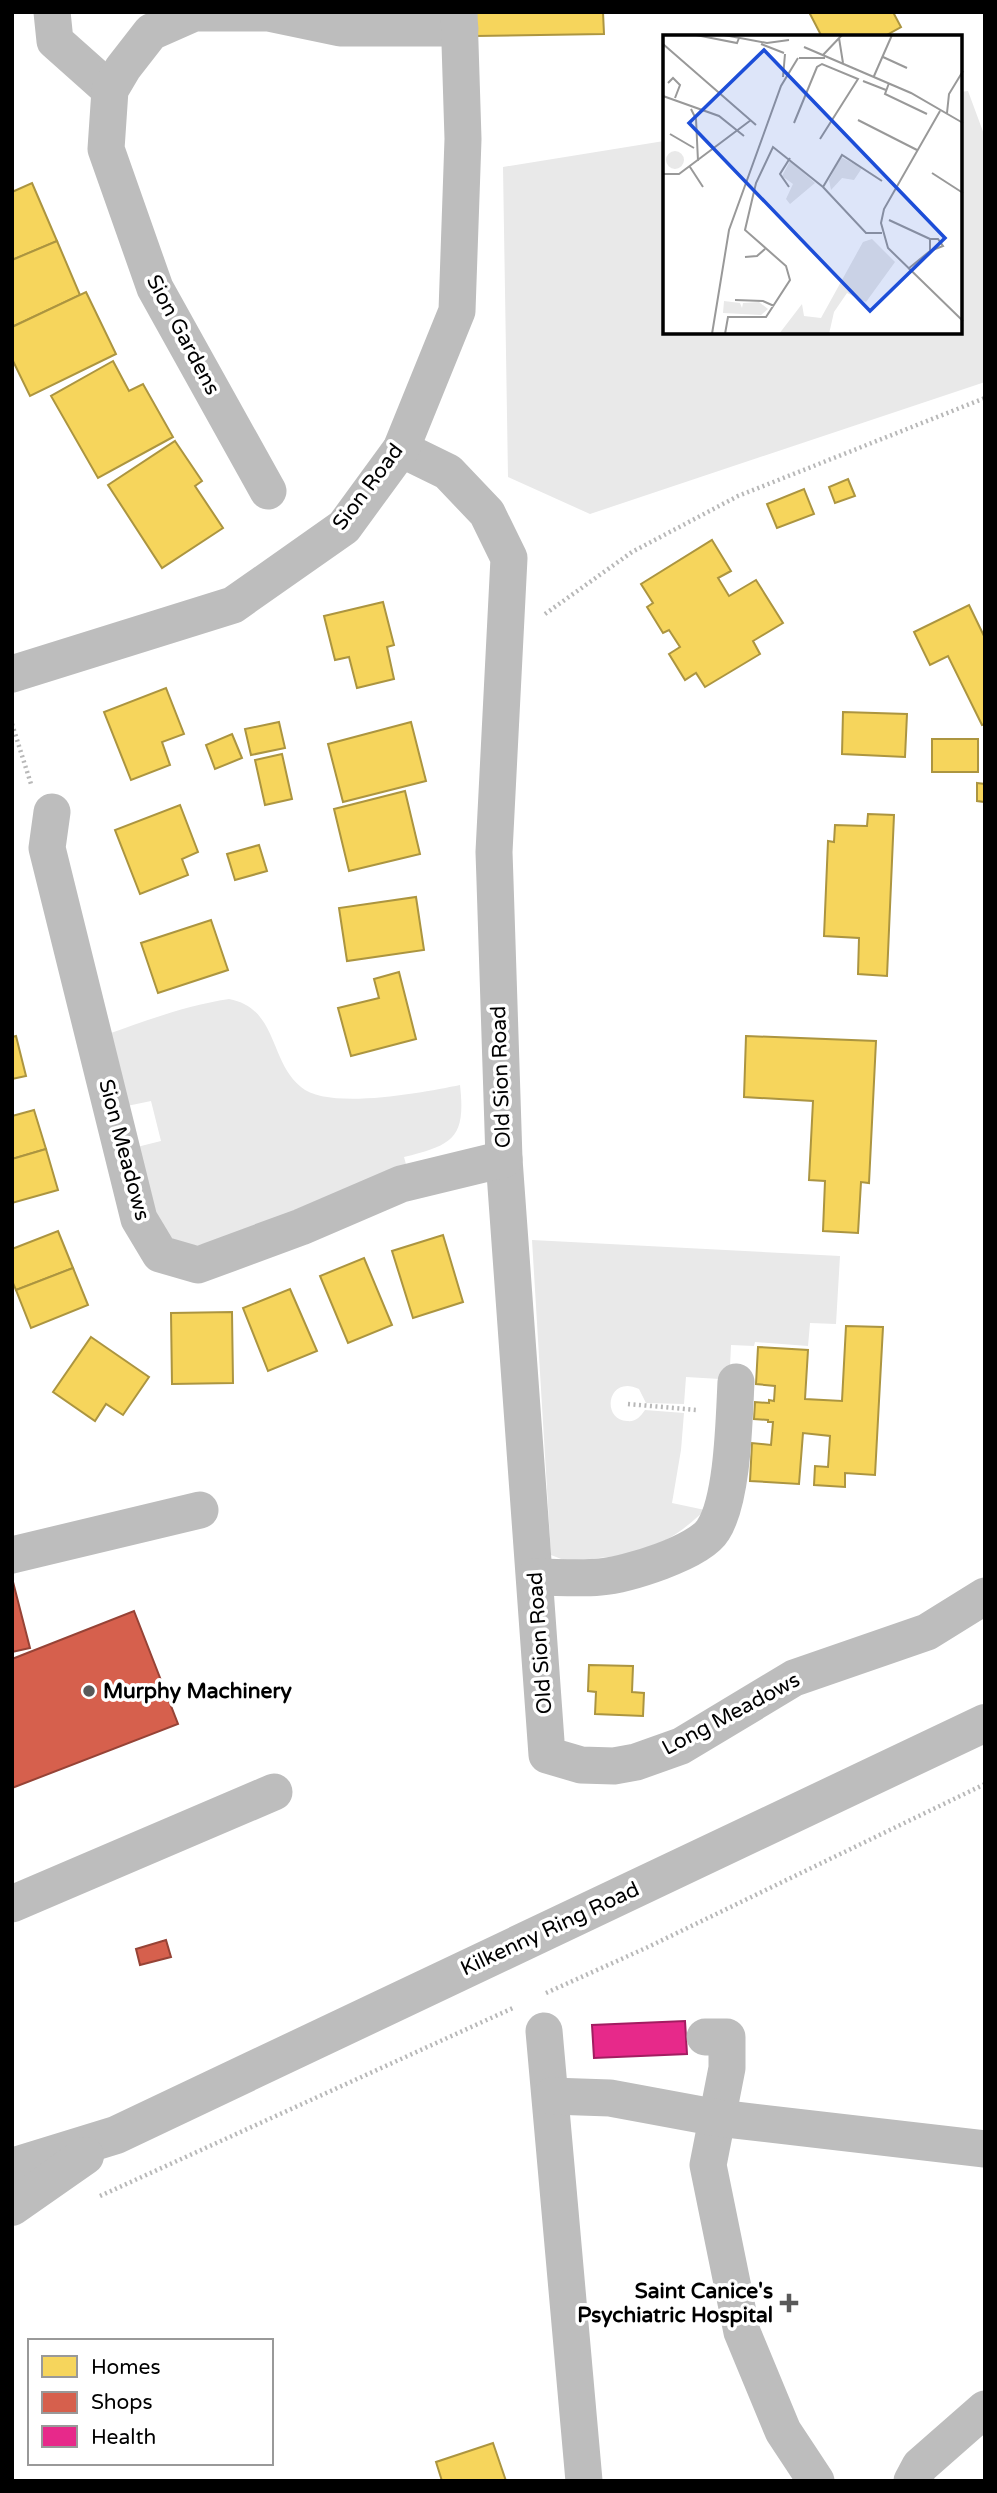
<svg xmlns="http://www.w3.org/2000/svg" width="997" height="2493" font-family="'Varela Round',sans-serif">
<rect width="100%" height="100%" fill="#fff"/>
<g fill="#e9e9e9">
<path d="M968 91 985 137V382L590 514 508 477 503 167 664 141V332H960V92Z"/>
<path d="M229 999C278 1008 269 1061 301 1087 328 1111 426 1092 460 1085 466 1138 453 1145 404 1157L407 1168 217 1241 190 1247 178 1245 159 1230 137 1147 161 1141 151 1101 127 1106 108 1034C148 1020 188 1005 229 999Z"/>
<path d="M532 1240 840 1256 836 1324 810 1323 808 1346 755 1342 754 1346 731 1345 730 1367 720 1379 686 1377 684 1404 646 1403 639 1389C608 1374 600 1419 627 1421 636 1422 640 1417 645 1410L684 1413 681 1450 672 1503 705 1510C661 1552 633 1556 574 1560V1564L551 1555Z"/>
</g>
<g fill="#f6d55c" stroke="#ac9540" stroke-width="2">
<path d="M475 12H603L604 34 476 36Z"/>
<path d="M809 12H893L901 27 883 37H822Z"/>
<path d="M32 183 57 241 12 260V192Z"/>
<path d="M57 241 80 295 12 327V260Z"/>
<path d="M86 292 116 354 30 396 12 359V327Z"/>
<path d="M113 361 129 391 143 384 173 437 98 478 51 396Z"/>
<path d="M175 441 202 481 195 486 223 528 162 568 108 485Z"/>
<path d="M848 479 855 496 835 503 829 487Z"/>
<path d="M804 489 814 514 777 528 767 504Z"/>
<path d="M712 540 731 571 718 578 729 596 756 580 783 623 753 641 760 654 705 687 696 673 685 680 669 654 680 647 669 630 663 633 647 607 653 603 641 584Z"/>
<path d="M383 602 394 645 387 647 394 679 357 688 349 657 335 660 324 616Z"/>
<path d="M969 605 985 638V724L982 725 948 656 930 665 914 632Z"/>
<path d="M166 688 184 734 162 742 170 765 131 780 104 712Z"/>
<path d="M843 712 907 714 905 757 842 754Z"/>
<path d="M279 722 285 748 251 755 245 729Z"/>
<path d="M411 722 426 781 343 802 328 744Z"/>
<path d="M232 734 242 758 215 769 206 745Z"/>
<rect x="932" y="739" width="46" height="33"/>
<path d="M282 754 292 799 265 805 255 760Z"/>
<path d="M977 783 985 784V802L977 801Z"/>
<path d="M405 791 420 854 349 871 334 809Z"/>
<path d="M180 805 198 852 182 859 188 875 140 894 115 830Z"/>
<path d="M868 814 894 815 887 976 858 974 859 938 824 936 828 841 834 842 835 825 867 826Z"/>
<path d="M259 845 267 871 235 880 227 854Z"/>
<path d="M416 897 424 950 347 961 339 908Z"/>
<path d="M211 920 228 970 158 993 141 943Z"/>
<path d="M399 972 416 1039 351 1056 338 1008 379 998 374 979Z"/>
<path d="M16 1036 26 1076 12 1079V1037Z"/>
<path d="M746 1036 876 1041 869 1183 861 1182 858 1233 823 1231 825 1181 809 1180 813 1101 744 1097Z"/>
<path d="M34 1110 46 1149 12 1159V1116Z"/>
<path d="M46 1149 58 1190 12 1203V1159Z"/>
<path d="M58 1231 73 1268 16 1290 12 1281V1249Z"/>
<path d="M443 1235 463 1302 413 1318 392 1251Z"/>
<path d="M364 1258 392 1325 348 1343 320 1276Z"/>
<path d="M73 1268 88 1305 31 1328 16 1290Z"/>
<path d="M290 1289 317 1351 268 1371 243 1308Z"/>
<path d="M232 1312 233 1383 172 1384 171 1313Z"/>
<path d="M846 1326 883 1327 875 1475 845 1473V1487L814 1485 815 1466 828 1467 830 1436 803 1433 799 1484 750 1481 752 1443 771 1445 773 1422H768V1420L754 1419 755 1402 769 1403V1400L774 1401 775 1386 756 1384 758 1347 808 1350 805 1399 842 1401Z"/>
<path d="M91 1337 149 1377 123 1415 106 1404 95 1421 53 1392Z"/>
<path d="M589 1665 633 1666 632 1692 644 1693 643 1716 595 1714 596 1692 588 1691Z"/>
<path d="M493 2443 506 2481H442L436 2462Z"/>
</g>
<g fill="#d6604d" stroke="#964336" stroke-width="2">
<path d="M12 1578 30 1648 12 1652Z"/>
<path d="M134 1611 178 1724 12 1788V1659Z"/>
<path d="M166 1940 171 1957 140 1965 136 1949Z"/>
</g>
<path fill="#e7298a" stroke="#a21d61" stroke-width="2" d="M685 2021 687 2054 594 2058 592 2025Z"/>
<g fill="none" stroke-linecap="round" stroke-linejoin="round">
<g stroke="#b8b8b8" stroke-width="4.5" stroke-dasharray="2 3.5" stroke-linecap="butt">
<path d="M545 614 632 552 738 496 985 398"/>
<path d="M12 724 31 784"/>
<path d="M628 1404 697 1410"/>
<path d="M546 1993 648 1947 985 1784"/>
<path d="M100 2196 513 2008"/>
</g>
<g stroke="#bdbdbd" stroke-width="37">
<path d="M52 12 55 41 110 90"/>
<path d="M401 449 448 472 487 513 509 558 494 852 495 881 504 1159 547 1755 581 1765 614 1766 636 1762 681 1746 794 1678 927 1632 985 1596"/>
<path d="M268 491 155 288 106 149 110 90 123 68 151 32 194 13H268L340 28H460"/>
<path d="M12 674 233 605 344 527 401 449 457 311 463 139 459 12"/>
<path d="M52 812 47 848 139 1219 160 1254 198 1265 301 1227 401 1184 504 1159"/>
<path d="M12 1555 200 1510"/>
<path d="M535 1577C556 1577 579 1579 600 1577 626 1575 699 1553 713 1530 733 1499 734 1420 736 1382"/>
<path d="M12 1904 274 1792"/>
<path d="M544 2031 584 2481"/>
<path d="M705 2037H727V2068L708 2165 742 2332 783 2431 816 2481"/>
<path d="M551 2096 610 2098 718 2118 985 2149"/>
<path d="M912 2481 920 2466 985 2409"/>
</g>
<g stroke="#bdbdbd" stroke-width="38">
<path d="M12 2167 116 2135 985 1723"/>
<path d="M12 2207 85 2156"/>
</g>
</g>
<g fill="#595959" stroke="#fff" stroke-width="2.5">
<circle cx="89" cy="1691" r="7"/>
<path d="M785.5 2292.5h7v7h7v7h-7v7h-7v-7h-7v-7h7z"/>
</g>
<g text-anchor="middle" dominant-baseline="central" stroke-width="7" stroke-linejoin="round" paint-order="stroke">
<g font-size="21" fill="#000" stroke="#fff">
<text transform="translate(183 335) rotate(62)">Sion Gardens</text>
<text transform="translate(368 487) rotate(-53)">Sion Road</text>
<text transform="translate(501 1077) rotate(-92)">Old Sion Road</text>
<text transform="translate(124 1150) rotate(75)">Sion Meadows</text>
<text transform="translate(540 1643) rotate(-94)">Old Sion Road</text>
<text transform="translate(731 1714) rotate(-28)">Long Meadows</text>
<text transform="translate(550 1929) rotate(-25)">Kilkenny Ring Road</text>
</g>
<g font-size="21" font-weight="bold" fill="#000" stroke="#fff" text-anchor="start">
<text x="103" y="1691">Murphy Machinery</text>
<text x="773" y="2291" text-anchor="end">Saint Canice's<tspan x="773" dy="24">Psychiatric Hospital</tspan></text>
</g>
</g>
<g transform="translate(663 35)">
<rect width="299" height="299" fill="#fff"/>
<path d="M3 125a9 9 0 1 1 18 0a9 9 0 1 1-18 0ZM178 122 199 133 191 145 179 143 168 155 166 145ZM127 126 152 148 127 169 123 164 130 149 119 141ZM209 204 232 227 203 267 184 258 171 277 166 299H116L139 269 141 281 158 283 200 207ZM61 266 77 268 79 273 80 268 96 267 105 274 98 280 60 278Z" fill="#e9e9e9"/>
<path fill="none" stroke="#999" stroke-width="2" d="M33 0 74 8 76 3M61 0 104 8 126 5M176 3 180 28M0 9 93 90M98 9 121 18M141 12 248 58 300 88M160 20 179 0M220 22 244 33M136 23H162M211 41 229 0M120 42 122 19M200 46 223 55M5 48 10 43 17 50 12 63M226 48 222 59 264 79M0 61 56 81 81 101M28 74 33 84 35 126M277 76 221 174 218 188 225 213 300 286M284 78 286 59 300 36M195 85 254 115M131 88 154 32 159 29 195 44 157 104M7 99 31 113M27 132 40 152M269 138 300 158M0 139H16L88 85M126 152 117 139 127 123M160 152 179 120 219 146M226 185 267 204V216L245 234M267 216 280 211 275 204H267M82 222 94 221 102 214M72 265 100 266 111 271M49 299 66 195 118 51 135 23M62 299 65 282H103L127 245 123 231 82 195 93 148 110 112 160 152 203 198H219"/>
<path fill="#1d4ed8" fill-opacity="0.15" stroke="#1d4ed8" stroke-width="3.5" d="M101 15 282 203 207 276 26 88Z"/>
<rect width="299" height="299" fill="none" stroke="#000" stroke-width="3.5"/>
</g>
<rect width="997" height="2493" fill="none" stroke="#000000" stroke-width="28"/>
<rect x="28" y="2339" width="245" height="126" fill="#ffffff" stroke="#999999" stroke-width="2"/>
<rect x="42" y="2356" width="35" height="21" fill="#f6d55c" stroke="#999999" stroke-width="2"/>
<text x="91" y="2374" font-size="21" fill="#000000">Homes</text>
<rect x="42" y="2392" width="35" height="21" fill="#d6604d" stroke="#999999" stroke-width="2"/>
<text x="91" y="2409" font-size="21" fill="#000000">Shops</text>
<rect x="42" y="2426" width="35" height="21" fill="#e7298a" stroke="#999999" stroke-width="2"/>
<text x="91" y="2444" font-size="21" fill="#000000">Health</text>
</svg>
